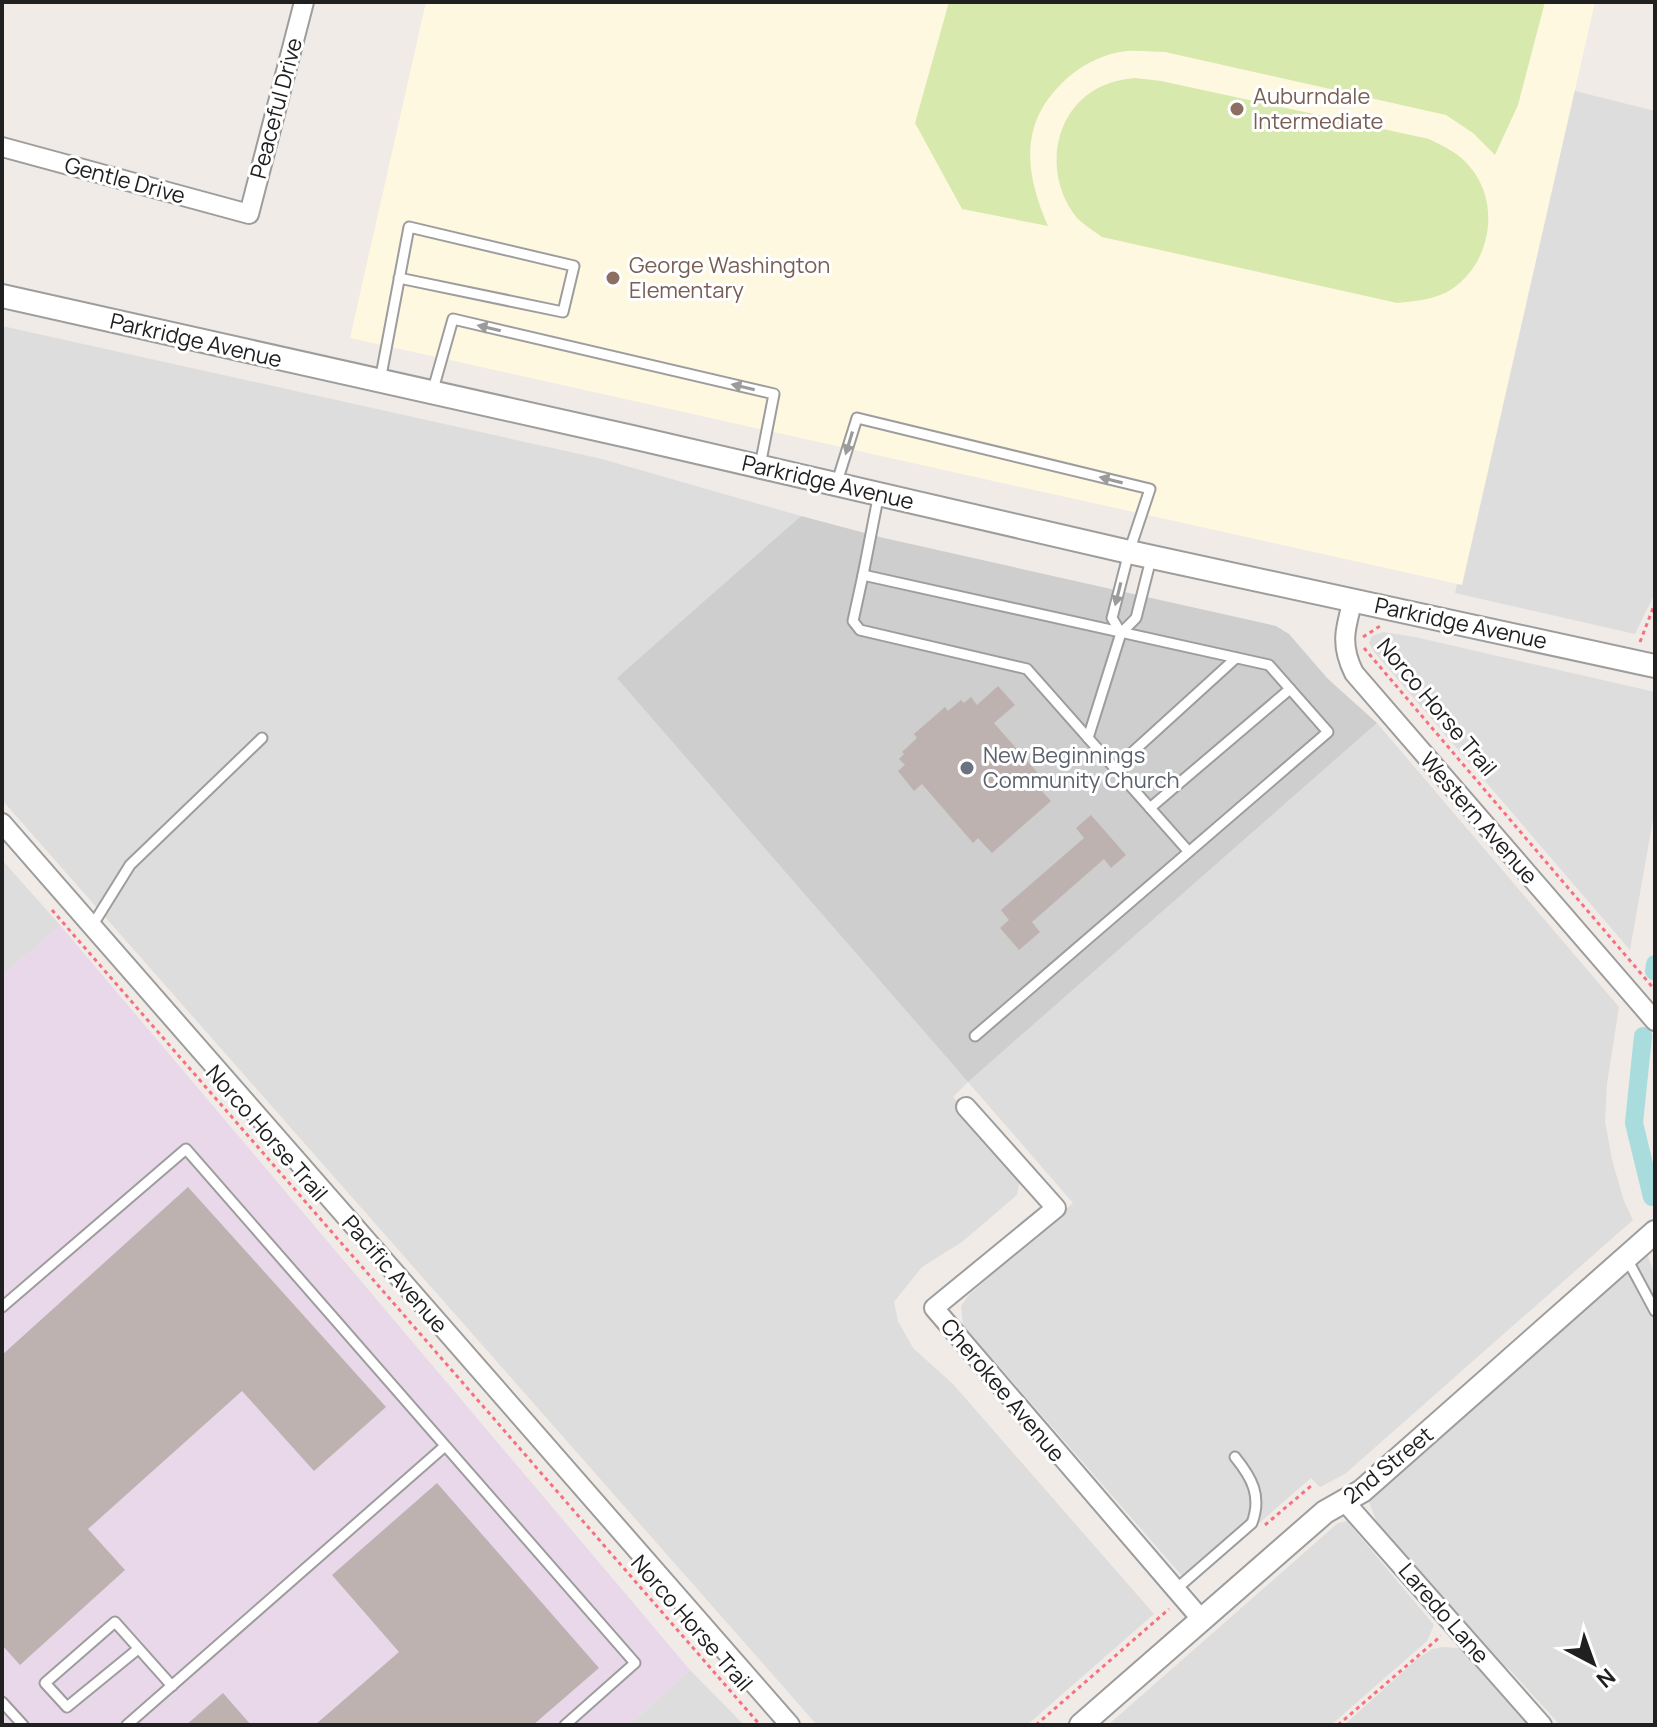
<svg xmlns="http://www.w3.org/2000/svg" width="1657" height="1727" font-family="Manrope,sans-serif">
<rect width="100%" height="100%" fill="#f0ebe6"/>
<g fill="#dedddd">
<path d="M1571 90 1655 111V593L1635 634 1455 593Z"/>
<path d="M2 326 602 459 801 516 618 678 968 1082 1377 723 1619 1007 1607 1084 1605 1121 1612 1160 1624 1201 1633 1220 1345 1474 1320 1487 1311 1478 1189 1584 963 1325 961 1306 968 1296 1073 1203 968 1082 953 1097 1000 1144 1020 1180 1017 1195 962 1242 922 1267 894 1302 898 1321 913 1348 953 1384 1154 1614 1027 1725H817L2 800Z"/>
<path d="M1383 632 1415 637 1655 692V808L1630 950 1375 653 1369 643 1372 636Z"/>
<path d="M2 860 60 925 2 976Z"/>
<path d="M1647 1254 1655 1276V1725H1560L1510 1670 1492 1657 1379 1529 1368 1499Z"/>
<path d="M1347 1521 1434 1625 1427 1641 1331 1725H1108L1338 1523Z"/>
<path d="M1443 1647 1460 1648 1529 1725H1344L1417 1659 1432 1649Z"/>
<path d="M690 1670 744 1725H629Z"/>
</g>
<path fill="#e8d8e9" d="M60 925 690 1670 629 1725H2V976Z"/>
<path fill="#fef8e1" d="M426 2H1595L1462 585 350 338Z"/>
<path fill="#cecece" d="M801 516 884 538 1276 626 1289 634 1328 679 1377 723 968 1082 617 678Z"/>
<g fill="#d8e9ae">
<path d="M949 2H1545L1518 105 1495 155 1473 133 1446 115 1165 52C1153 52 1140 50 1127 51 1107 53 1087 62 1071 75 1019 118 1023 169 1048 226L962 209 915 123Z"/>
<path d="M1135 78 1161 81 1429 139C1445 147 1459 153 1470 167 1501 203 1491 263 1452 289 1435 300 1416 301 1397 303L1102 237C1094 231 1084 225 1077 218 1041 174 1053 102 1110 83 1118 80 1127 79 1135 78Z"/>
</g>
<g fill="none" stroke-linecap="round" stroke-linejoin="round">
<g stroke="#a8dcdd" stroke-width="18">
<path d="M1654 971 1655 964"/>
<path d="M1643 1036 1634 1123 1652 1197"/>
</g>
</g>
<g fill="#bdb2b0">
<path d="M998 686 1015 705 994 723 1044 780 1037 786 1051 801 992 853 978 838 973 843 922 784 914 791 898 771 905 765 899 759 904 754 902 752 917 738 914 734 945 707 948 711 961 700 964 703 971 697 977 705Z"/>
<path d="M1091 815 1126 855 1111 868 1104 859 1032 922 1040 932 1019 950 1000 928 1009 920 1001 910 1084 838 1076 828Z"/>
<path d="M188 1187 386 1407 314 1471 242 1391 88 1529 125 1570 20 1665 2 1645V1355Z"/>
<path d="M437 1483 599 1668 533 1725H315L399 1652 332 1575Z"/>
<path d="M223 1693 251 1725H186Z"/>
</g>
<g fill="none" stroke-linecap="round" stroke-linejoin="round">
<g stroke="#9d9d9d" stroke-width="13">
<g id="service">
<path d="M380 381 409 227 574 266 563 312 399 278"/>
<path d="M432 393 453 319 774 394 760 466"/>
<path d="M837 482 857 418 1150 489 1129 552 1112 618 1121 633"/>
<path d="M863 575 879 493"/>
<path d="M1088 738 1121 633 1136 618 1151 559"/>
<path d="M1115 768 1236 658"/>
<path d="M1150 808 1290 689"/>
<path d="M92 926 130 865 262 738"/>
<path d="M975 1036 1328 732 1269 665 863 575 853 621 860 630 1027 669 1189 852"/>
<path d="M1626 1257 1655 1311"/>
<path d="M2 1307 186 1149 635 1663 565 1725"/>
<path d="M1175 1590 1252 1523C1262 1496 1252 1478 1235 1457"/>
<path d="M138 1649 67 1707 45 1683 115 1622 172 1686"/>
<path d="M2 1702 23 1725"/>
<path d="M127 1725 445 1446"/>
</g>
</g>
<g stroke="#9d9d9d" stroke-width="22">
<g id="minor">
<path d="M2 147 249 214 304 2"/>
<path d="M1353 600C1345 629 1340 645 1354 673L1655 1021"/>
<path d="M2 823 790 1725"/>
<path d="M966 1107 1056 1208 934 1308 1202 1620"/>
<path d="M1345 1502 1542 1725"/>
</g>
</g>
<g stroke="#9d9d9d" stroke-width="26">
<g id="tertiary">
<path d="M2 296 632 437 1129 552 1655 666"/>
<path d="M1081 1725 1325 1512 1362 1491 1655 1232"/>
</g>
</g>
<g stroke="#f77080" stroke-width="3" stroke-dasharray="4 4" stroke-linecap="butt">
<path d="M1363 637 1380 626"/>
<path d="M1640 642 1655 603"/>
<path d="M1364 648 1655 990"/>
<path d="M52 910 760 1725"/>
<path d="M1265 1525 1311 1486"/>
<path d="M1036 1725 1169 1609"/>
<path d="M1338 1725 1441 1636"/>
</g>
<use href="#service" stroke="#fff" stroke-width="9"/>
<use href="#minor" stroke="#fff" stroke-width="18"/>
<use href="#tertiary" stroke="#fff" stroke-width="22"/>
</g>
<defs><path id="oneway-solid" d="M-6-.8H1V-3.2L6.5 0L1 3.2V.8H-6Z" transform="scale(2)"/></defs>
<g fill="#9b9b9b">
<use href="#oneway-solid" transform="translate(489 328) rotate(-167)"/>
<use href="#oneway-solid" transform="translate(743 387) rotate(-167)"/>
<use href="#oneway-solid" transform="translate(849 443) rotate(107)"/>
<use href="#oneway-solid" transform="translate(1111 480) rotate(-166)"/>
<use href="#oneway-solid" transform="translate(1118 594) rotate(104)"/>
</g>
<g fill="#8d6e63" stroke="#fff" stroke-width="3">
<circle cx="1237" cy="109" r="8"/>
<circle cx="613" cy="278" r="8"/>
</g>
<circle fill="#6b7280" stroke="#fff" stroke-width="3" cx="967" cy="768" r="8"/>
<g text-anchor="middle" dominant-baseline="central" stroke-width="6" stroke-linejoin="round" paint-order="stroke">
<g font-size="22" fill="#785e54" stroke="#fff" text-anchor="start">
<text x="1253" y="96">Auburndale<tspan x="1253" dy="25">Intermediate</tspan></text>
<text x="629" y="265">George Washington<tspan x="629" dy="25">Elementary</tspan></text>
</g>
<g font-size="22" fill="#202020" stroke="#fff">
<text transform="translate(276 108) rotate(-75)">Peaceful Drive</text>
<text transform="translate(125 180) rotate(15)">Gentle Drive</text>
<text transform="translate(196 340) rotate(13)">Parkridge Avenue</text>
<text transform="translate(828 482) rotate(13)">Parkridge Avenue</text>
<text transform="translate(1461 623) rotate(12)">Parkridge Avenue</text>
<text transform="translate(1437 707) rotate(50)">Norco Horse Trail</text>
<text transform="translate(1479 818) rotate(49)">Western Avenue</text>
<text transform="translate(267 1133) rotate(49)">Norco Horse Trail</text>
<text transform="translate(395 1274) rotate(49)">Pacific Avenue</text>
<text transform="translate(1003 1390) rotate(50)">Cherokee Avenue</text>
<text transform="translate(1388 1465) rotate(-39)">2nd Street</text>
<text transform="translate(1444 1613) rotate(49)">Laredo Lane</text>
<text transform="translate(692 1623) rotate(49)">Norco Horse Trail</text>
</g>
<g font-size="22" fill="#5b616d" stroke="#fff" text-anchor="start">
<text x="983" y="755">New Beginnings<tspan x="983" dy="25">Community Church</tspan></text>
</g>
</g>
<rect width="1657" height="1727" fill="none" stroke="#202020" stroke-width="8"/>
<g transform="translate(1593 1663) rotate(139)" stroke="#ffffff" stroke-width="6" paint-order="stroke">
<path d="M0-6L14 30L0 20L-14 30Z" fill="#202020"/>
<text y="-12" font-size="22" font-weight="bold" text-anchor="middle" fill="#202020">N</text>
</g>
</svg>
